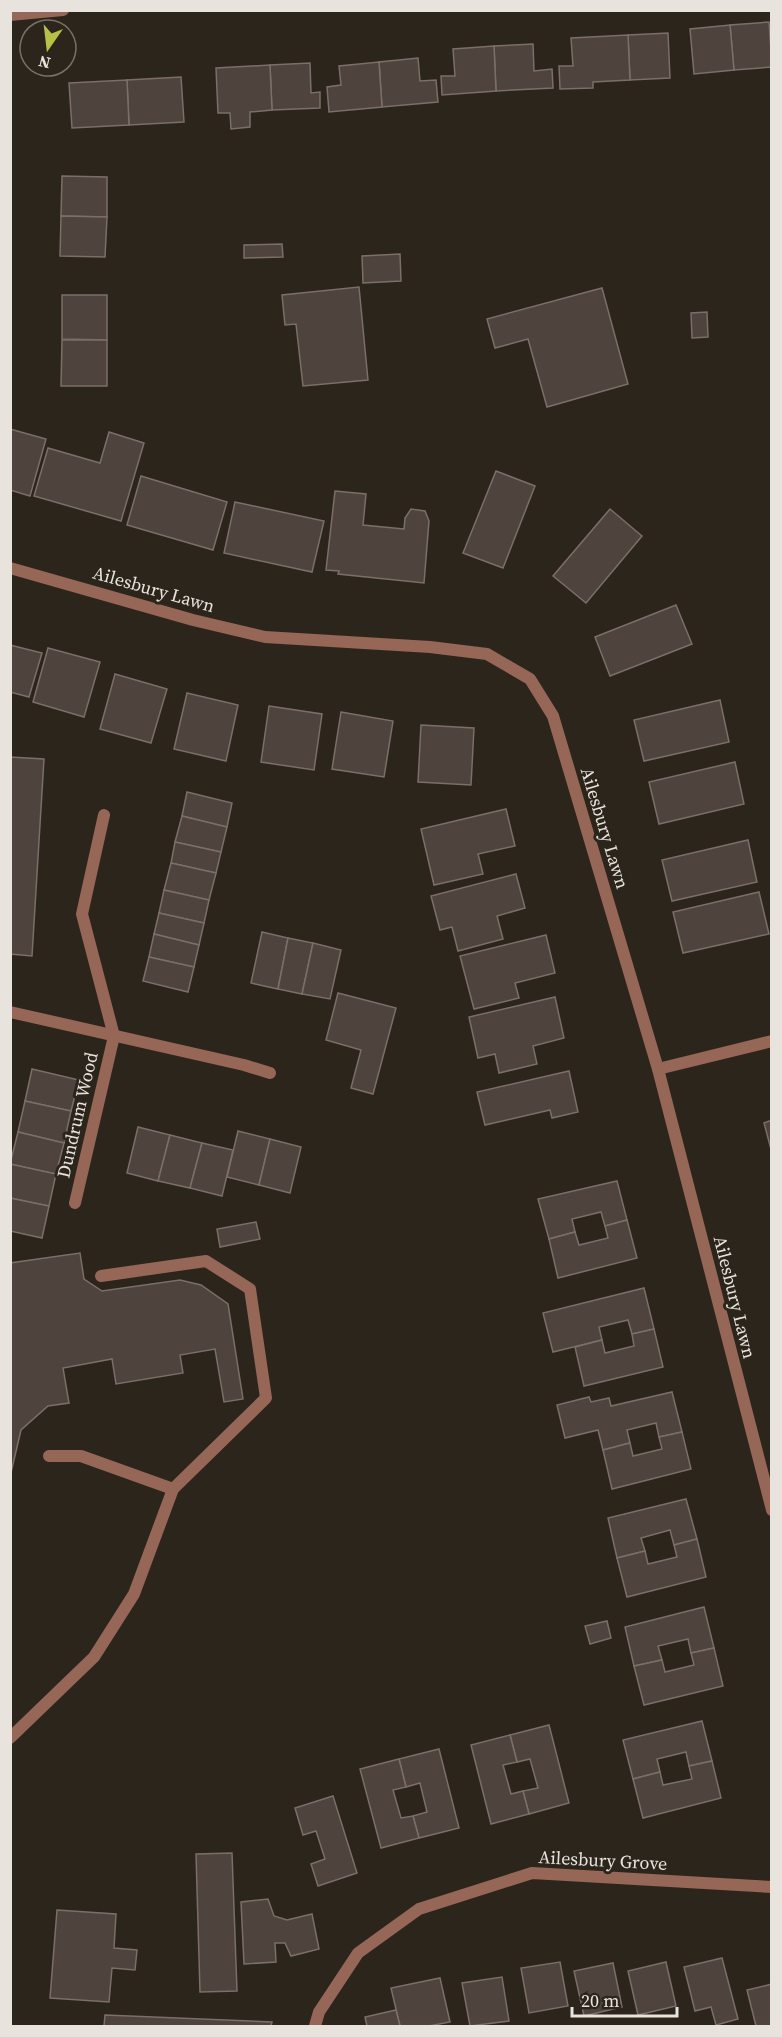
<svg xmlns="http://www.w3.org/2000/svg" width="782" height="2037" font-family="'Source Serif 4',serif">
<rect width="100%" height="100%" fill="#2c251c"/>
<g fill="#4f433e" stroke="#7c6e69" stroke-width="1.5">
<path d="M769 22 772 67 734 70 730 25Z"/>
<path d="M730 25 734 70 694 74 690 29Z"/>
<path d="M668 33 670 78 630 80 628 35Z"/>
<path d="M628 35 630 80 593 82V88L560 89 559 66H573L571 38Z"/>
<path d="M533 44 534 71 552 69 553 88 496 91 494 46Z"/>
<path d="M494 46 496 91 442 95 441 76H455L453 49Z"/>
<path d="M418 58 420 81 436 80 438 102 382 107 379 62Z"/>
<path d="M379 62 382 107 329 112 327 87 341 85 339 66Z"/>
<path d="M310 63 311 93 320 92V108L272 110 270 65Z"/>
<path d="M270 65 272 110 250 112V127L231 129 230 113H218L216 68Z"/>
<path d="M181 77 184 122 129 125 127 80Z"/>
<path d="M127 80 129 125 72 128 69 83Z"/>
<path d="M62 176 107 177V217L61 216Z"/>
<path d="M61 216 107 217 105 257 60 256Z"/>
<path d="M282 244 283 257 244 258V245Z"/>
<path d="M400 254 401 281 363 283 362 256Z"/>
<path d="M359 287 368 380 303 386 296 324 285 325 282 295Z"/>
<path d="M602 288 628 384 547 407 528 339 495 348 487 319Z"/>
<path d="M62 295H107V340L62 339Z"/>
<path d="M707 312 708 337 692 338 691 313Z"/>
<path d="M62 340H107V386H61Z"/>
<path d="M10 429 46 439 30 496 10 490Z"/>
<path d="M109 432 144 443 121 521 34 496 48 448 100 463Z"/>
<path d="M496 471 535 486 503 568 463 553Z"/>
<path d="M141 476 227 502 213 550 127 525Z"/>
<path d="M335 491 366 494 363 525 404 529 405 518 411 509 425 511 429 521 424 583 338 574 339 571 326 570Z"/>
<path d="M235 502 324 521 312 572 224 553Z"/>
<path d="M610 509 642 536 586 603 553 576Z"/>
<path d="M676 605 692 644 610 676 595 637Z"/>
<path d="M10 645 42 653 29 697 10 692Z"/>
<path d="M48 648 100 662 84 717 33 702Z"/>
<path d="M115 674 167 689 151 743 100 729Z"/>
<path d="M187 693 238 705 226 761 174 749Z"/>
<path d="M720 700 729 742 644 761 634 720Z"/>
<path d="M269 706 322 714 314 770 261 762Z"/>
<path d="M341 712 393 721 384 777 332 769Z"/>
<path d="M421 725 474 728 471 785 418 782Z"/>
<path d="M10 757 44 759 32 956 10 954Z"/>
<path d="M735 762 744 804 659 824 649 782Z"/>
<path d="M187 792 232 803 227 827 182 816Z"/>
<path d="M506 809 515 846 478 854 483 874 434 885 421 829Z"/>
<path d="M182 816 227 827 221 852 175 842Z"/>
<path d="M748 840 757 882 672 901 662 860Z"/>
<path d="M175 842 221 852 216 873 171 863Z"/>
<path d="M171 863 216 873 209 900 164 890Z"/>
<path d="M516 874 525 908 497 916 503 939 458 951 452 927 440 930 431 896Z"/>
<path d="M164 890 209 900 204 923 159 913Z"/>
<path d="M759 892 769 934 683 953 673 912Z"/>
<path d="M159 913 204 923 199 945 154 934Z"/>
<path d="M262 932 288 938 278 989 251 983Z"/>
<path d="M154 934 199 945 194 967 149 957Z"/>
<path d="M546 935 555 973 515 983 519 998 474 1009 460 956Z"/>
<path d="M288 938 313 943 302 994 278 989Z"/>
<path d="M313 943 341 950 330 999 302 994Z"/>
<path d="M149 957 194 967 188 992 143 981Z"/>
<path d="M338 993 396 1008 373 1094 351 1088 361 1050 326 1040Z"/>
<path d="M555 997 564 1038 533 1046 537 1064 499 1073 495 1054 478 1058 469 1017Z"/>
<path d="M32 1069 79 1080 71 1111 25 1101Z"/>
<path d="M569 1071 578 1112 552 1118 550 1110 485 1125 477 1092Z"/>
<path d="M25 1101 71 1111 64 1143 18 1132Z"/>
<path d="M772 1120V1153L764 1123Z"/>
<path d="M138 1127 170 1135 158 1181 127 1173Z"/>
<path d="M238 1131 270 1139 259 1185 227 1177Z"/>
<path d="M18 1132 64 1143 56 1174 10 1164Z"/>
<path d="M170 1135 202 1143 190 1188 158 1181Z"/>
<path d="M270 1139 301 1147 290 1193 259 1185Z"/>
<path d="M202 1143 233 1150 222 1196 190 1188Z"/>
<path d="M10 1164 56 1174 49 1206 10 1198Z"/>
<path d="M617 1181 627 1220 605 1226 601 1212 572 1219 575 1232 549 1239 538 1199Z"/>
<path d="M10 1198 49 1206 42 1238 10 1231Z"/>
<path d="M627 1220 637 1258 558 1278 549 1239 575 1232 579 1245 608 1238 605 1226Z"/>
<path d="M256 1222 260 1239 220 1247 217 1229Z"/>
<path d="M80 1253 84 1279 102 1291 180 1280 201 1285 228 1304 243 1399 224 1402 215 1349 180 1355 183 1373 116 1384 112 1359 63 1368 69 1403 48 1406 21 1430 10 1477V1263Z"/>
<path d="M644 1288 654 1329 632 1334 628 1320 599 1327 602 1340 553 1352 543 1313Z"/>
<path d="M654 1329 663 1367 584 1386 575 1347 602 1340 605 1353 634 1346 632 1334Z"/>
<path d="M672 1392 682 1432 659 1437 656 1423 627 1430 630 1443 603 1450 598 1430 565 1438 557 1405 589 1397 591 1402 609 1398 611 1406Z"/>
<path d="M682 1432 691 1469 612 1489 603 1450 630 1443 633 1456 662 1449 659 1437Z"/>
<path d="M686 1499 697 1539 674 1545 670 1530 641 1538 645 1551 617 1558 608 1518Z"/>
<path d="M697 1539 706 1577 627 1597 617 1558 645 1551 648 1564 677 1557 674 1545Z"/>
<path d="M704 1607 714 1648 691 1653 688 1639 658 1646 662 1660 634 1666 625 1627Z"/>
<path d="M607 1621 611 1638 590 1644 585 1626Z"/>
<path d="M714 1648 723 1686 644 1705 634 1666 662 1660 665 1672 694 1665 691 1653Z"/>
<path d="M702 1721 712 1761 689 1766 686 1752 657 1759 660 1772 633 1779 623 1740Z"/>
<path d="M549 1725 569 1803 529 1814 523 1791 538 1788 530 1759 517 1762 510 1735Z"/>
<path d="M510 1735 517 1762 503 1765 511 1794 523 1791 529 1814 491 1824 471 1745Z"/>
<path d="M439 1749 459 1828 419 1838 413 1816 427 1812 420 1783 406 1787 399 1759Z"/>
<path d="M399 1759 406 1787 393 1790 401 1818 413 1816 419 1838 381 1848 360 1769Z"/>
<path d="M712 1761 721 1798 643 1818 633 1779 660 1772 663 1785 692 1779 689 1766Z"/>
<path d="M333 1796 357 1873 318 1886 311 1864 325 1859 316 1831 303 1835 295 1808Z"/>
<path d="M232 1853 237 1991 200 1992 196 1854Z"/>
<path d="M268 1899 274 1916 287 1920 312 1914 319 1949 291 1956 285 1943H275L276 1962 244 1964 241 1902Z"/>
<path d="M57 1910 116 1914 114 1948 137 1950 135 1970 112 1968 109 2002 50 1998Z"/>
<path d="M722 1958 738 2019 716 2025 711 2007 695 2011 684 1967Z"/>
<path d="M560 1962 568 2006 529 2013 521 1968Z"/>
<path d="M666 1962 676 2006 638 2015 628 1971Z"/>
<path d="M613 1963 622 2007 584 2016 574 1971Z"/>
<path d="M502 1977 509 2021 470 2026 462 1983Z"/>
<path d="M440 1978 450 2022 429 2026H400L391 1988Z"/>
<path d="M772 1984V2026H756L747 1990Z"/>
<path d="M396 2010 400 2026H367L365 2017Z"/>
<path d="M105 2015 272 2022 271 2026H104Z"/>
</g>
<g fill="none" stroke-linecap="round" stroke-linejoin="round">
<g stroke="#966656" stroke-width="12">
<path d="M49 1456H81L173 1489"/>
<path d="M10 1738 94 1657 134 1594 173 1489 266 1398 250 1289 206 1261 101 1276"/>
</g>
<g stroke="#966656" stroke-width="12">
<path d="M10 15 63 10"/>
<path d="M10 568 193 620 265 637 430 647 487 654 530 679 553 716 658 1069 772 1510"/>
<path d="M10 1012 244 1065 270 1073"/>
<path d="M658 1069 772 1041"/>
<path d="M75 1203 114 1036 82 914 104 815"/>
<path d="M315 2026 319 2012 358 1953 419 1909 532 1873 772 1887"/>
</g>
</g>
<g text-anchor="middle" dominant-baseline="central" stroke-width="6" stroke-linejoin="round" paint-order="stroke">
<g font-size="18" fill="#e8e3dd" stroke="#2c251c">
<text transform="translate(154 589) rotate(16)">Ailesbury Lawn</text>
<text transform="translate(605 828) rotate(73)">Ailesbury Lawn</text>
<text transform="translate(77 1115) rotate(-77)">Dundrum Wood</text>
<text transform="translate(735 1297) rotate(76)">Ailesbury Lawn</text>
<text transform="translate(603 1860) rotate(3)">Ailesbury Grove</text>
</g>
</g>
<rect width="782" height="2037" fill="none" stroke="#e8e3dd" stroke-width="24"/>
<g transform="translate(48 48) rotate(194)"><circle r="28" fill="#2c251c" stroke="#777169" stroke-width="1.5"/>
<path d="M0-4.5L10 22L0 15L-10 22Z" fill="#b7c147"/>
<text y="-9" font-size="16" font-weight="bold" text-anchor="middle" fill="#e8e3dd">N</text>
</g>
<path d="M572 2007v9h105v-9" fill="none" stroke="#e8e3dd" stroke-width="3"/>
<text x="581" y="2007" font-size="18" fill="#e8e3dd" stroke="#2c251c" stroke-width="4.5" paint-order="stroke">20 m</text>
</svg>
